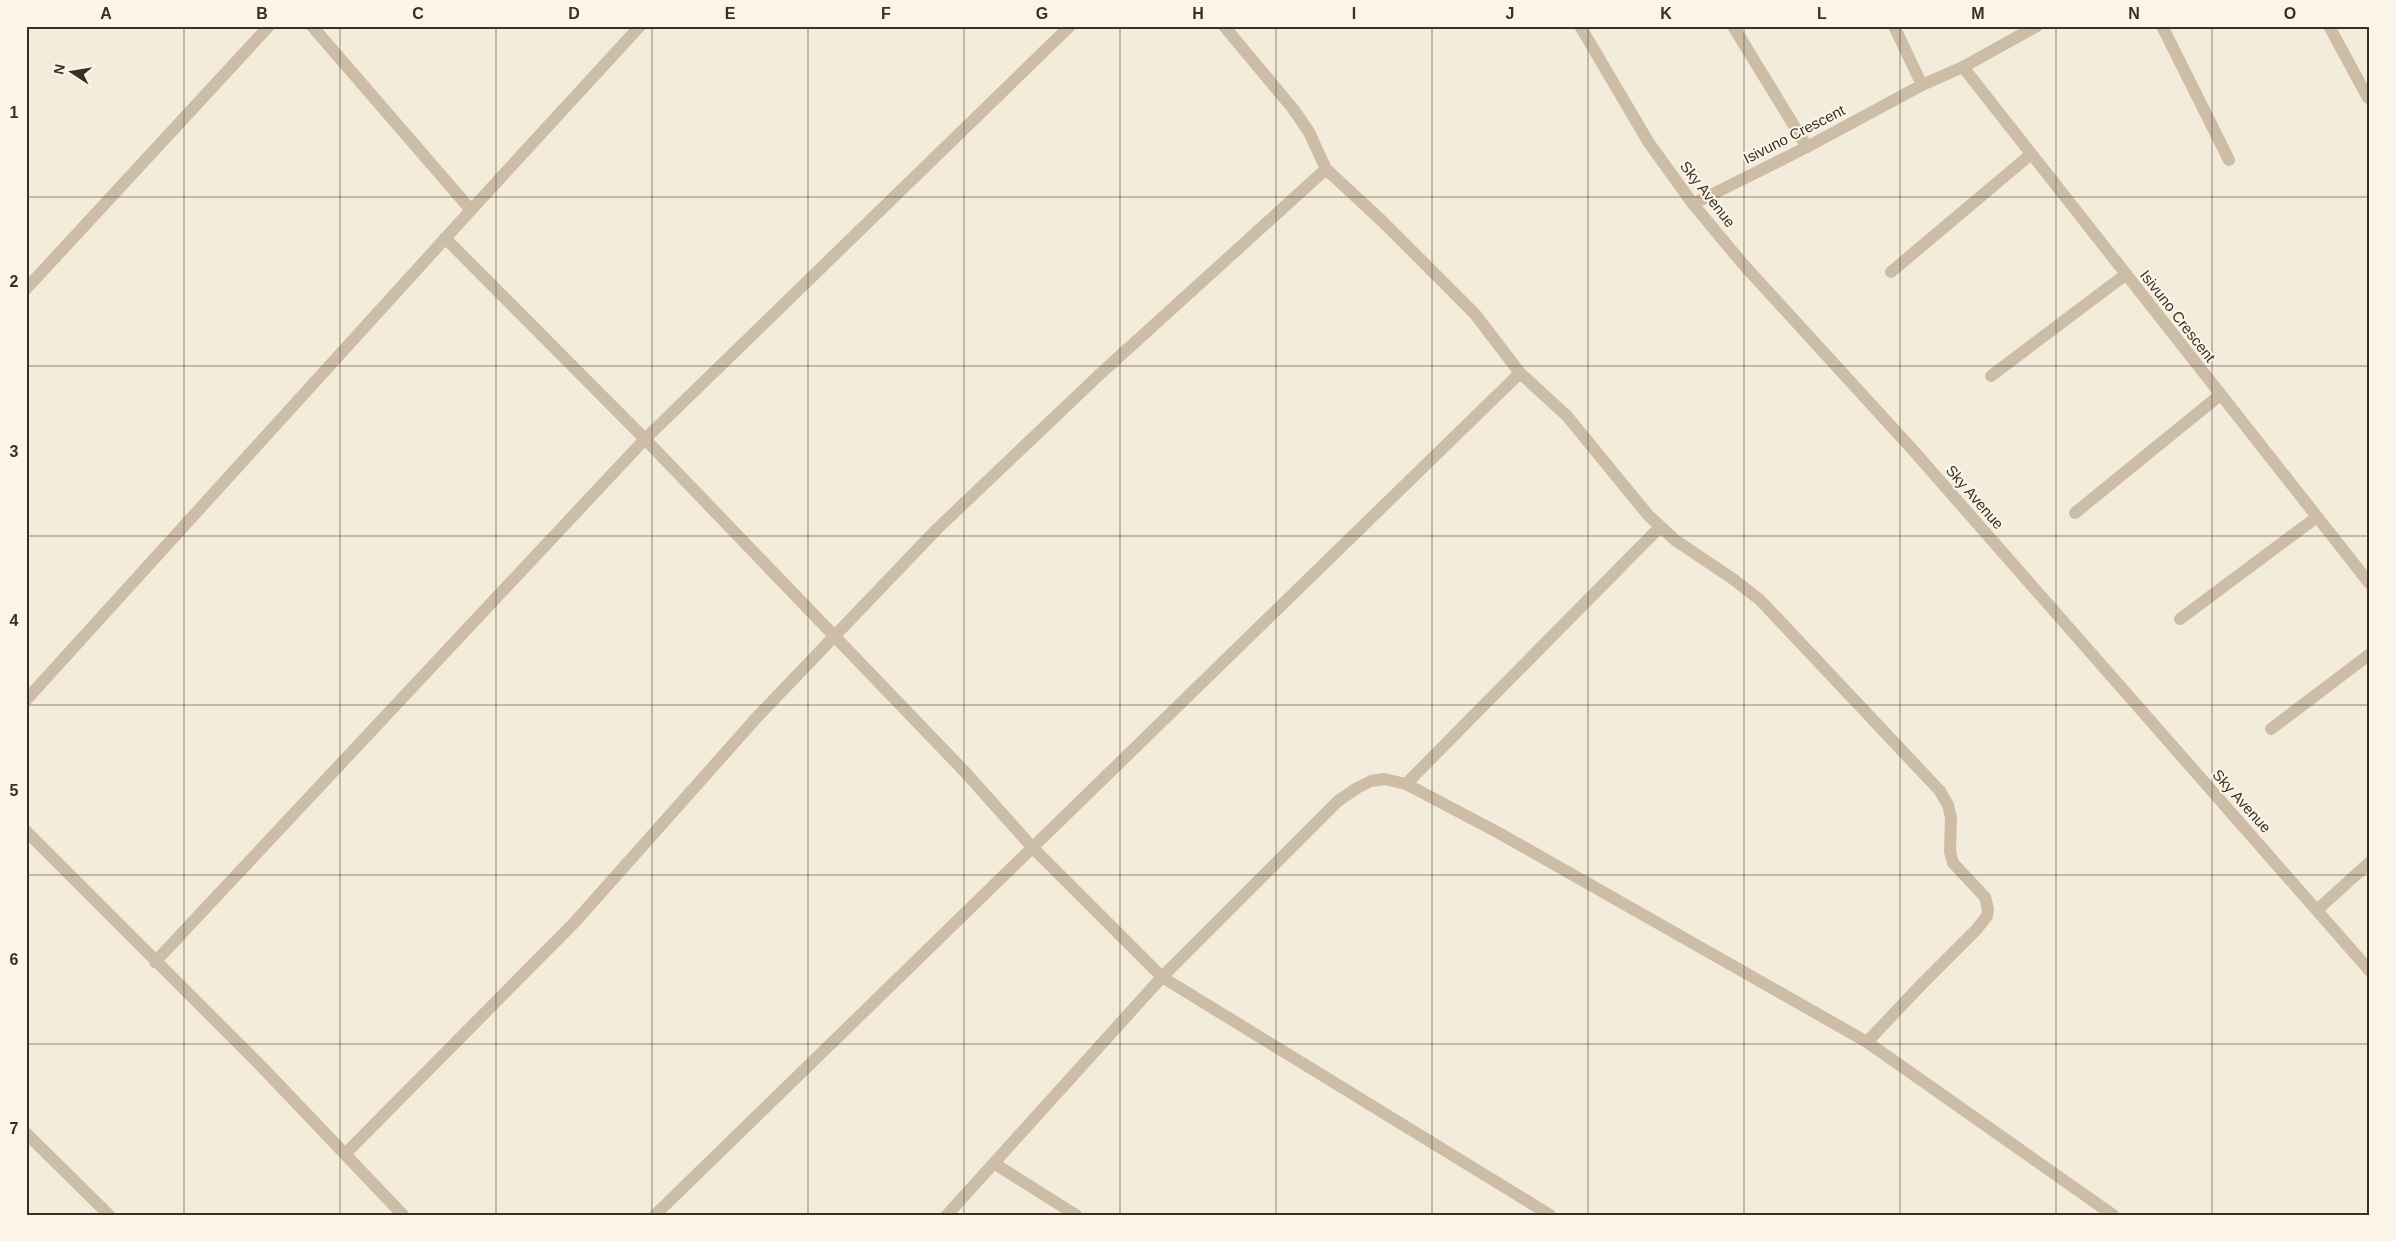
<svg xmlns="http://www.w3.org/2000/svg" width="2396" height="1241" font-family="Arial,sans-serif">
<rect width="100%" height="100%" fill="#f4ecdb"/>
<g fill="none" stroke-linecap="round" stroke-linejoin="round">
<g stroke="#cdbda6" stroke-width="12">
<path d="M312 26 471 210"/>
<path d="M1224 26 1294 110 1309 132 1326 169 1382 221 1475 314 1520 373 1567 416 1648 515 1675 540 1733 579 1760 600 1940 791 1948 805 1951 818 1950 852 1953 863 1985 897 1988 909 1987 916 1976 930 1921 985 1867 1042"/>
<path d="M1580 26 1649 143 1693 204 1742 263 1912 449 2370 971"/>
<path d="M1733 26 1807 147"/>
<path d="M1894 26 1922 85"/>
<path d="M2162 26 2229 160"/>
<path d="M2329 26 2368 98"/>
<path d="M1963 67 2370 584"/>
<path d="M1693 204 1807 147 1922 85 1963 67 2037 26"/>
<path d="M445 238 645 439 965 772 1032 847 1162 977 1550 1215"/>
<path d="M1891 272 2030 155"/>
<path d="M26 289 269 26"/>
<path d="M1991 376 2125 275"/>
<path d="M2075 513 2220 395"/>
<path d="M2180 619 2317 517"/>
<path d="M26 700 471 210 640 26"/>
<path d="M2271 729 2370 654"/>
<path d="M1406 784 1660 527"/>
<path d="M26 831 261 1066 403 1215"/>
<path d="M2317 910 2370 862"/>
<path d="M155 962 645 439 1070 26"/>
<path d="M26 1133 109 1215"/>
<path d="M346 1153 574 923 758 716 937 529 1099 375 1326 169"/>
<path d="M995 1164 1076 1215"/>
<path d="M655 1215 1520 373"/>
<path d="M947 1215 1162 977 1338 801 1357 788 1371 781 1384 779 1406 784 1499 833 1867 1042 2113 1215"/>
</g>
</g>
<path fill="none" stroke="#392f27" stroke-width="1" stroke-opacity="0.55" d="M184 26V1215M340 26V1215M496 26V1215M652 26V1215M808 26V1215M964 26V1215M1120 26V1215M1276 26V1215M1432 26V1215M1588 26V1215M1744 26V1215M1900 26V1215M2056 26V1215M2212 26V1215M26 197H2370M26 366H2370M26 536H2370M26 705H2370M26 875H2370M26 1044H2370"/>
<g text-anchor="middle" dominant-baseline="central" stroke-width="4" stroke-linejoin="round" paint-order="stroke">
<g font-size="15" fill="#392f27" stroke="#fbf5e8">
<text transform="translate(1794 134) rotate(-27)">Isivuno Crescent</text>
<text transform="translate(1708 194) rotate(52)">Sky Avenue</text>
<text transform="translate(2178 316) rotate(52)">Isivuno Crescent</text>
<text transform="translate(1975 497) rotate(49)">Sky Avenue</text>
<text transform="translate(2242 801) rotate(48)">Sky Avenue</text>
</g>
</g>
<rect width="2396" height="1241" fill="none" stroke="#fbf5e8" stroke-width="55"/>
<g transform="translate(72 72) rotate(282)" stroke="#fbf5e8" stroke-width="4" paint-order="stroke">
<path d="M0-4L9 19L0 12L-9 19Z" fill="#392f27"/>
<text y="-8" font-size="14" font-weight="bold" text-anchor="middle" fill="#392f27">N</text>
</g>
<rect x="28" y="28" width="2340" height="1186" fill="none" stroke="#392f27" stroke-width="2"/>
<g font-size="16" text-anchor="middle" font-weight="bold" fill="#392f27">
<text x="106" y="19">A</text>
<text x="262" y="19">B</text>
<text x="418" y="19">C</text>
<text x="574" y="19">D</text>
<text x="730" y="19">E</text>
<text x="886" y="19">F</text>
<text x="1042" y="19">G</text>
<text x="1198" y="19">H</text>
<text x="1354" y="19">I</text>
<text x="1510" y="19">J</text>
<text x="1666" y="19">K</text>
<text x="1822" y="19">L</text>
<text x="1978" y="19">M</text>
<text x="2134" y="19">N</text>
<text x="2290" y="19">O</text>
<text x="14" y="118">1</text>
<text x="14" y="287">2</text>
<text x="14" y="457">3</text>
<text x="14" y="626">4</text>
<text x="14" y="796">5</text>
<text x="14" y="965">6</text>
<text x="14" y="1134">7</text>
</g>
</svg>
